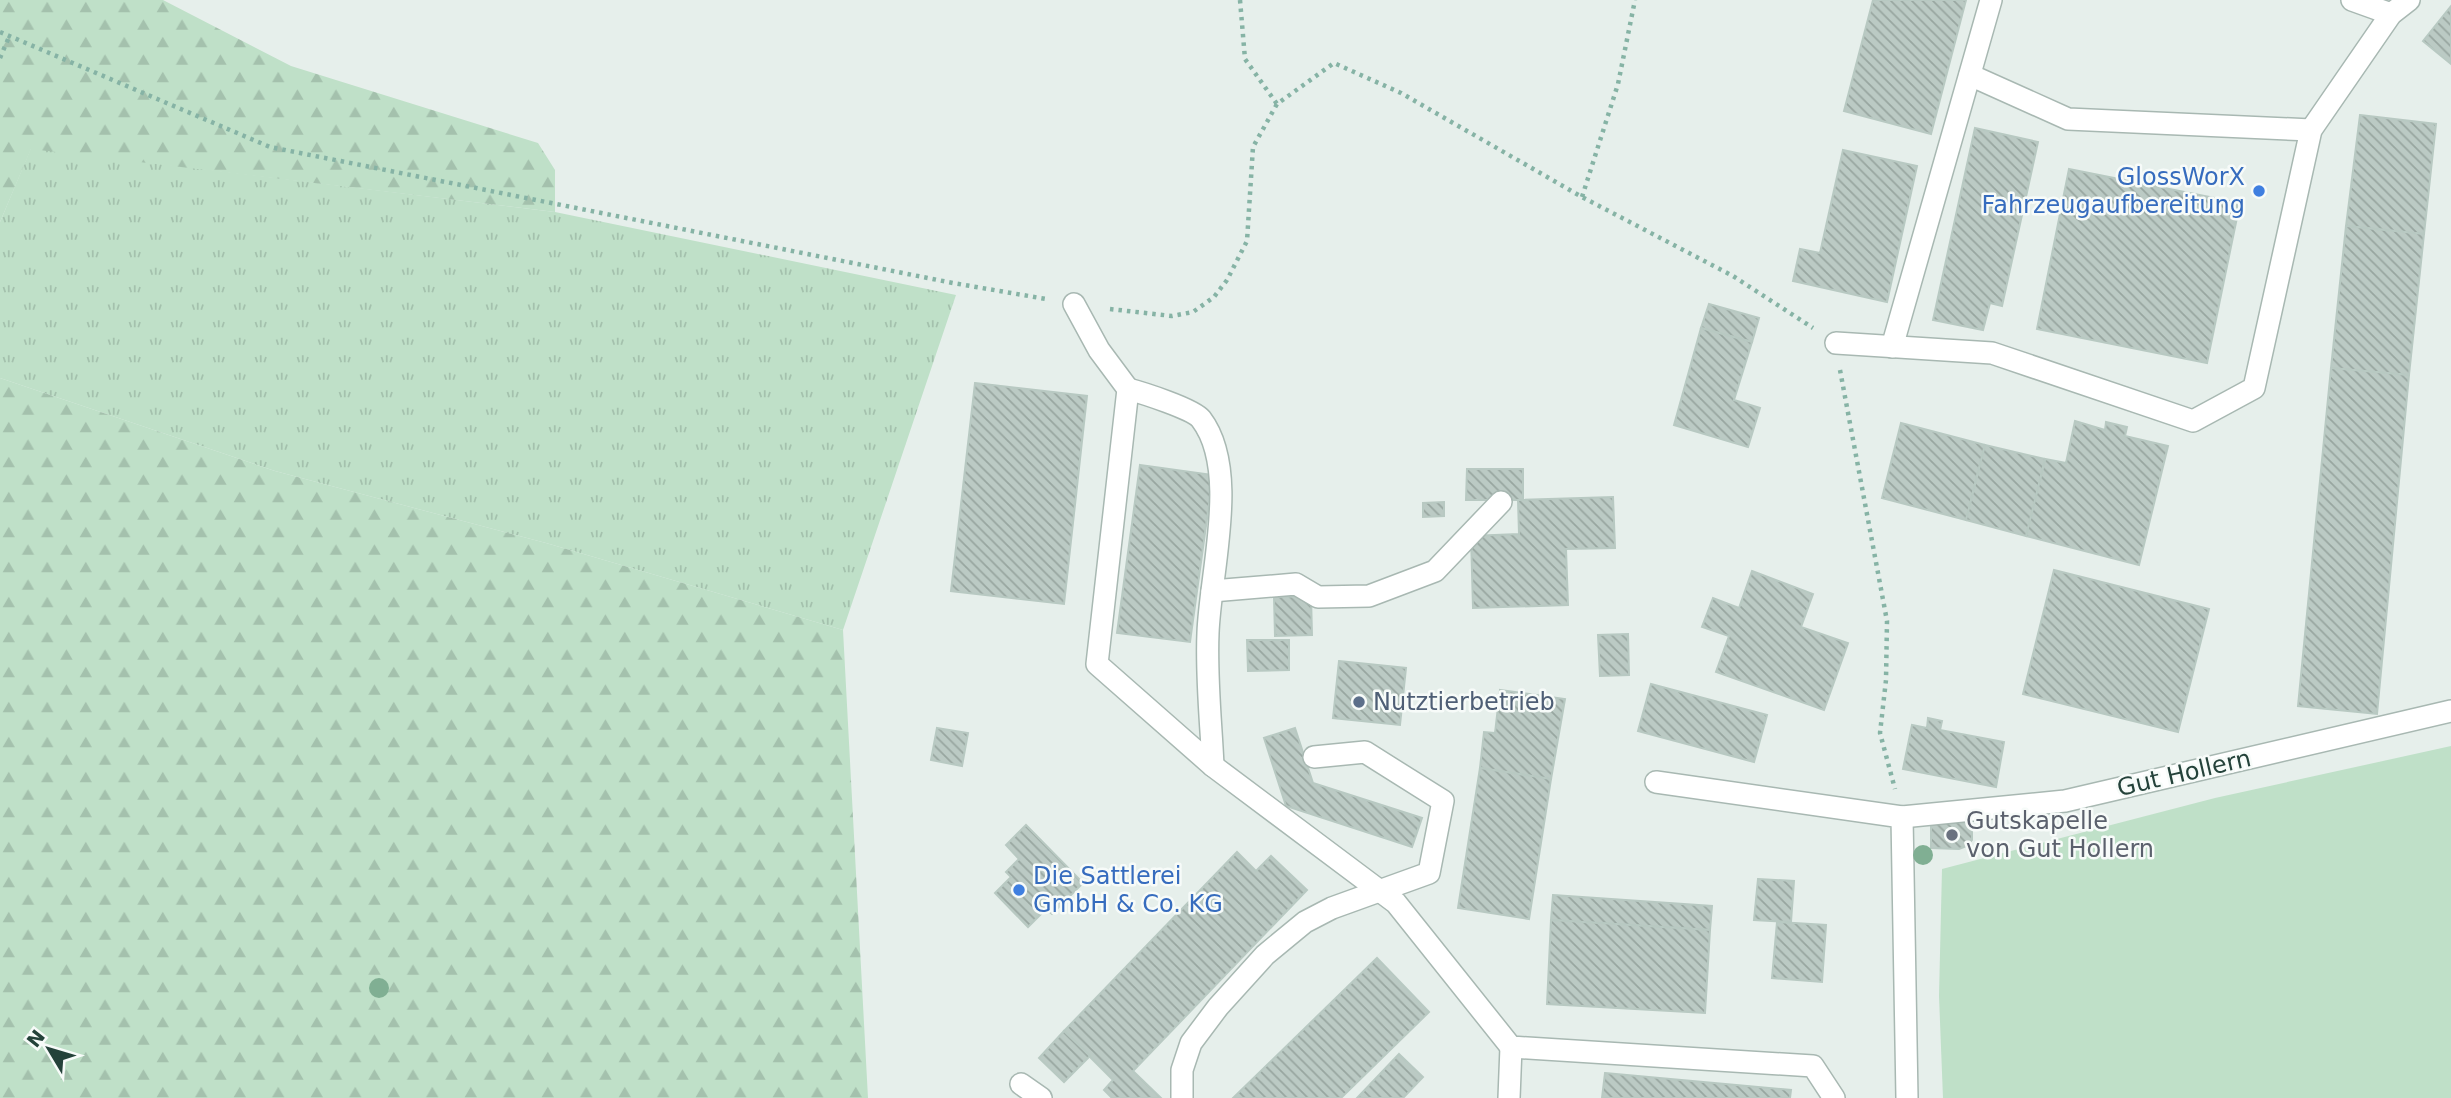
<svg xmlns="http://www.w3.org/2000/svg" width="2451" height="1098" font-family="'DejaVu Sans',sans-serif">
<defs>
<pattern id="grass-tufts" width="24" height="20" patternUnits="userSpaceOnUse" patternTransform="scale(1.75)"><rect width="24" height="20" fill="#bfe0c8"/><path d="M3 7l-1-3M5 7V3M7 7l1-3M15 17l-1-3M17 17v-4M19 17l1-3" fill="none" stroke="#a4c1ad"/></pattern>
<pattern id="forest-firs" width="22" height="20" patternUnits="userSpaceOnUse" patternTransform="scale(1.75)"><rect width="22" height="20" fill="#bfe0c8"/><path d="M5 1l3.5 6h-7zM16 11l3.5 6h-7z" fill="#a4c1ad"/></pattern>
<pattern id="building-back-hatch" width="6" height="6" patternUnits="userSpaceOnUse" patternTransform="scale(1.75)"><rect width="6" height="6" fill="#bbcac4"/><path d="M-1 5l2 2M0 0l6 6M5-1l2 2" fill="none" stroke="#98a6a0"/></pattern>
</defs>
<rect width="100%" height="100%" fill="#e6efeb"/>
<path fill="url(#grass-tufts)" d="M31 148 555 212 956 295 843 630 546 543 275 471 0 378V222Z"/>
<g fill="url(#forest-firs)">
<path d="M0 0H163L291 66 538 143 555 170V212L31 149 0 222Z"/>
<path d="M0 378 275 471 546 543 843 630 868 1098H0Z"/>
</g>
<path fill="#bfe0c8" d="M2451 746V1098H1943L1939 996 1942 869 2215 798Z"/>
<g fill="url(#building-back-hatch)" stroke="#b8c9c2" stroke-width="2">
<path d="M1873 0H1966L1931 134 1844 111Z"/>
<path d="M2451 6V64L2423 41Z"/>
<path d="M2360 115 2436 124 2424 234 2346 226Z"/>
<path d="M1975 128 2038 142 2002 306 1990 303 1983 330 1933 320Z"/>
<path d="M1843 150 1917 166 1887 302 1793 281 1800 249 1820 253Z"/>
<path d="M2069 169 2240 203 2207 363 2037 329Z"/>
<path d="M2346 226 2424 234 2409 375 2331 368Z"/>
<path d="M1709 304 1759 318 1752 342 1701 328Z"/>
<path d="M1701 328 1752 342 1734 400 1760 408 1748 447 1674 425Z"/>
<path d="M2331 368 2409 375 2377 714 2298 706Z"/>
<path d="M975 383 1087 396 1064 604 951 591Z"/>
<path d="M2075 421 2105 430 2106 422 2127 427 2125 436 2168 446 2139 565 2026 536 2045 459 2066 463Z"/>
<path d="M1901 423 1985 445 1966 520 1882 498Z"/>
<path d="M1985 445 2045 459 2026 536 1966 520Z"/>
<path d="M1140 465 1213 475 1190 642 1117 633Z"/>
<path d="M1467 469H1523V500H1466Z"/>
<path d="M1613 497 1615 548 1566 549 1568 605 1473 608 1471 536 1519 534 1518 500Z"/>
<path d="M1444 502V516L1423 517V503Z"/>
<path d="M2054 570 2209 609 2178 732 2023 694Z"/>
<path d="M1752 571 1813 594 1801 627 1848 643 1824 710 1716 672 1729 636 1702 627 1713 598 1739 608Z"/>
<path d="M1311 596 1312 635 1275 636 1274 597Z"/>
<path d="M1628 634 1629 675 1600 676 1598 635Z"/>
<path d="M1247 640H1289V670L1248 671Z"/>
<path d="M1339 661 1406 668 1400 725 1333 718Z"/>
<path d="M1651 684 1767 715 1754 762 1638 731Z"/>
<path d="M1500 690 1565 699 1551 779 1480 768 1484 732 1495 733Z"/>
<path d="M1928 718 1942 721 1940 730 2004 742 1996 787 1903 769 1912 725 1927 728Z"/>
<path d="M937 728 968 733 962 766 931 760Z"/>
<path d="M1295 728 1313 783 1422 818 1412 847 1286 806 1264 738Z"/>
<path d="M1480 768 1551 779 1529 919 1458 908Z"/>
<path d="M1931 821H1959L1967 824 1972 831V840L1967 846 1959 849 1931 848Z"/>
<path d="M1026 825 1083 883 1052 914 1046 909 1028 927 995 893 1011 877 1006 872 1019 859 1006 845Z"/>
<path d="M1237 852 1256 871 1271 856 1307 890 1133 1071 1161 1098H1112L1104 1090 1113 1080 1064 1031Z"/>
<path d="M1758 879 1794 881 1791 922 1754 920Z"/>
<path d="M1553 895 1712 906 1710 930 1551 920Z"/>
<path d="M1551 920 1710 930 1705 1013 1547 1004Z"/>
<path d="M1777 922 1826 925 1822 982 1772 978Z"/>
<path d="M1377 958 1429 1012 1341 1098H1233Z"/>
<path d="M1064 1031 1090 1056 1064 1082 1039 1058Z"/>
<path d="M1399 1054 1423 1077 1403 1098H1357Z"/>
<path d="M1605 1073 1791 1090 1790 1098H1602Z"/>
</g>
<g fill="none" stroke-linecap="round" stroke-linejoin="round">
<g stroke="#a8b8b2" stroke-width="24">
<g id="service">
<path d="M2352 0 2391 14"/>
<path d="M1970 75 2068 119 2311 130"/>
<path d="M1074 304 1099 350 1128 389 1097 664 1213 766 1396 903 1511 1047 1813 1066 1834 1098"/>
<path d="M1836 343 1992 353 2193 421 2254 388 2311 130 2391 14 2409 0"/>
<path d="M1892 347 1991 0"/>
<path d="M1128 389C1143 393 1193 409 1201 419 1240 470 1210 572 1208 633 1206 677 1211 722 1213 766"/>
<path d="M1212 591 1296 584 1318 597 1369 596 1435 571 1501 502"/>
<path d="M1656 782 1902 817 1907 1098"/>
<path d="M1021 1084 1041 1098"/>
<path d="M1182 1098V1070L1191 1043 1218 1007 1265 955 1305 922 1332 908 1429 873 1443 801 1365 752 1314 757"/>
<path d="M1509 1098 1511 1047"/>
</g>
</g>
<g stroke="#a8b8b2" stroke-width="24">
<path id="minor" d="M1902 817 2065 801 2451 711"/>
</g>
<g stroke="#86b3a5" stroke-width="4.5" stroke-dasharray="3.5 5" stroke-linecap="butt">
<path d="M1240 0 1245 59 1277 104"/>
<path d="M0 32 270 147 953 283 1046 299"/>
<path d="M0 58 9 37"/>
<path d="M1582 197 1618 84 1635 0"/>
<path d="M1110 309 1172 316 1193 312 1214 297 1227 280 1247 241 1253 147 1277 104 1334 63 1401 93 1582 197 1733 276 1813 328"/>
<path d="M1840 370 1887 621 1886 680 1880 733 1895 789"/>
</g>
<use href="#service" stroke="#fff" stroke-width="21"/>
<use href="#minor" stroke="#fff" stroke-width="21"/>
</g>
<g fill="#80af93">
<circle cx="1923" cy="855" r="10"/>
<circle cx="379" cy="988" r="10"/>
</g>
<g fill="#3f7fe0" stroke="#f7fbf9" stroke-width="2.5">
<circle cx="2259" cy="191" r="7"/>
<circle cx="1019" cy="890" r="7"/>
</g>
<circle fill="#5c6f8a" stroke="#f7fbf9" stroke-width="2.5" cx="1359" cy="702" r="7"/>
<circle fill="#6b7280" stroke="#f7fbf9" stroke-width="2.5" cx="1952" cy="835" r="7"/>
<g text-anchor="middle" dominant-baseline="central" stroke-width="5" stroke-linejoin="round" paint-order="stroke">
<g font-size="24" fill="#366cbe" stroke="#f7fbf9" text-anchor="end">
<text x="2245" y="177">GlossWorX<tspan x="2245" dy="28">Fahrzeugaufbereitung</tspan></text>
<text x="1033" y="876" text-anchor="start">Die Sattlerei<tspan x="1033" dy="28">GmbH &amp; Co. KG</tspan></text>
</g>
<g font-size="24" fill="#4e5e75" stroke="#f7fbf9" text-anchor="start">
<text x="1373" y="702">Nutztierbetrieb</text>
</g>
<g font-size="24" fill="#24423a" stroke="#f7fbf9">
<text transform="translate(2184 773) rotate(-13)">Gut Hollern</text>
</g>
<g font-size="24" fill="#5b616d" stroke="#f7fbf9" text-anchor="start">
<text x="1966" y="821">Gutskapelle<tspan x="1966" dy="28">von Gut Hollern</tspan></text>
</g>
</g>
<g transform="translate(49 1049) rotate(308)" stroke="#f7fbf9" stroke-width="5" paint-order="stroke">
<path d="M0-5L12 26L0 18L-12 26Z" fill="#24423a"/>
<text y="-10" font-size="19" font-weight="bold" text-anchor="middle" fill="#24423a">N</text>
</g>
</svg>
